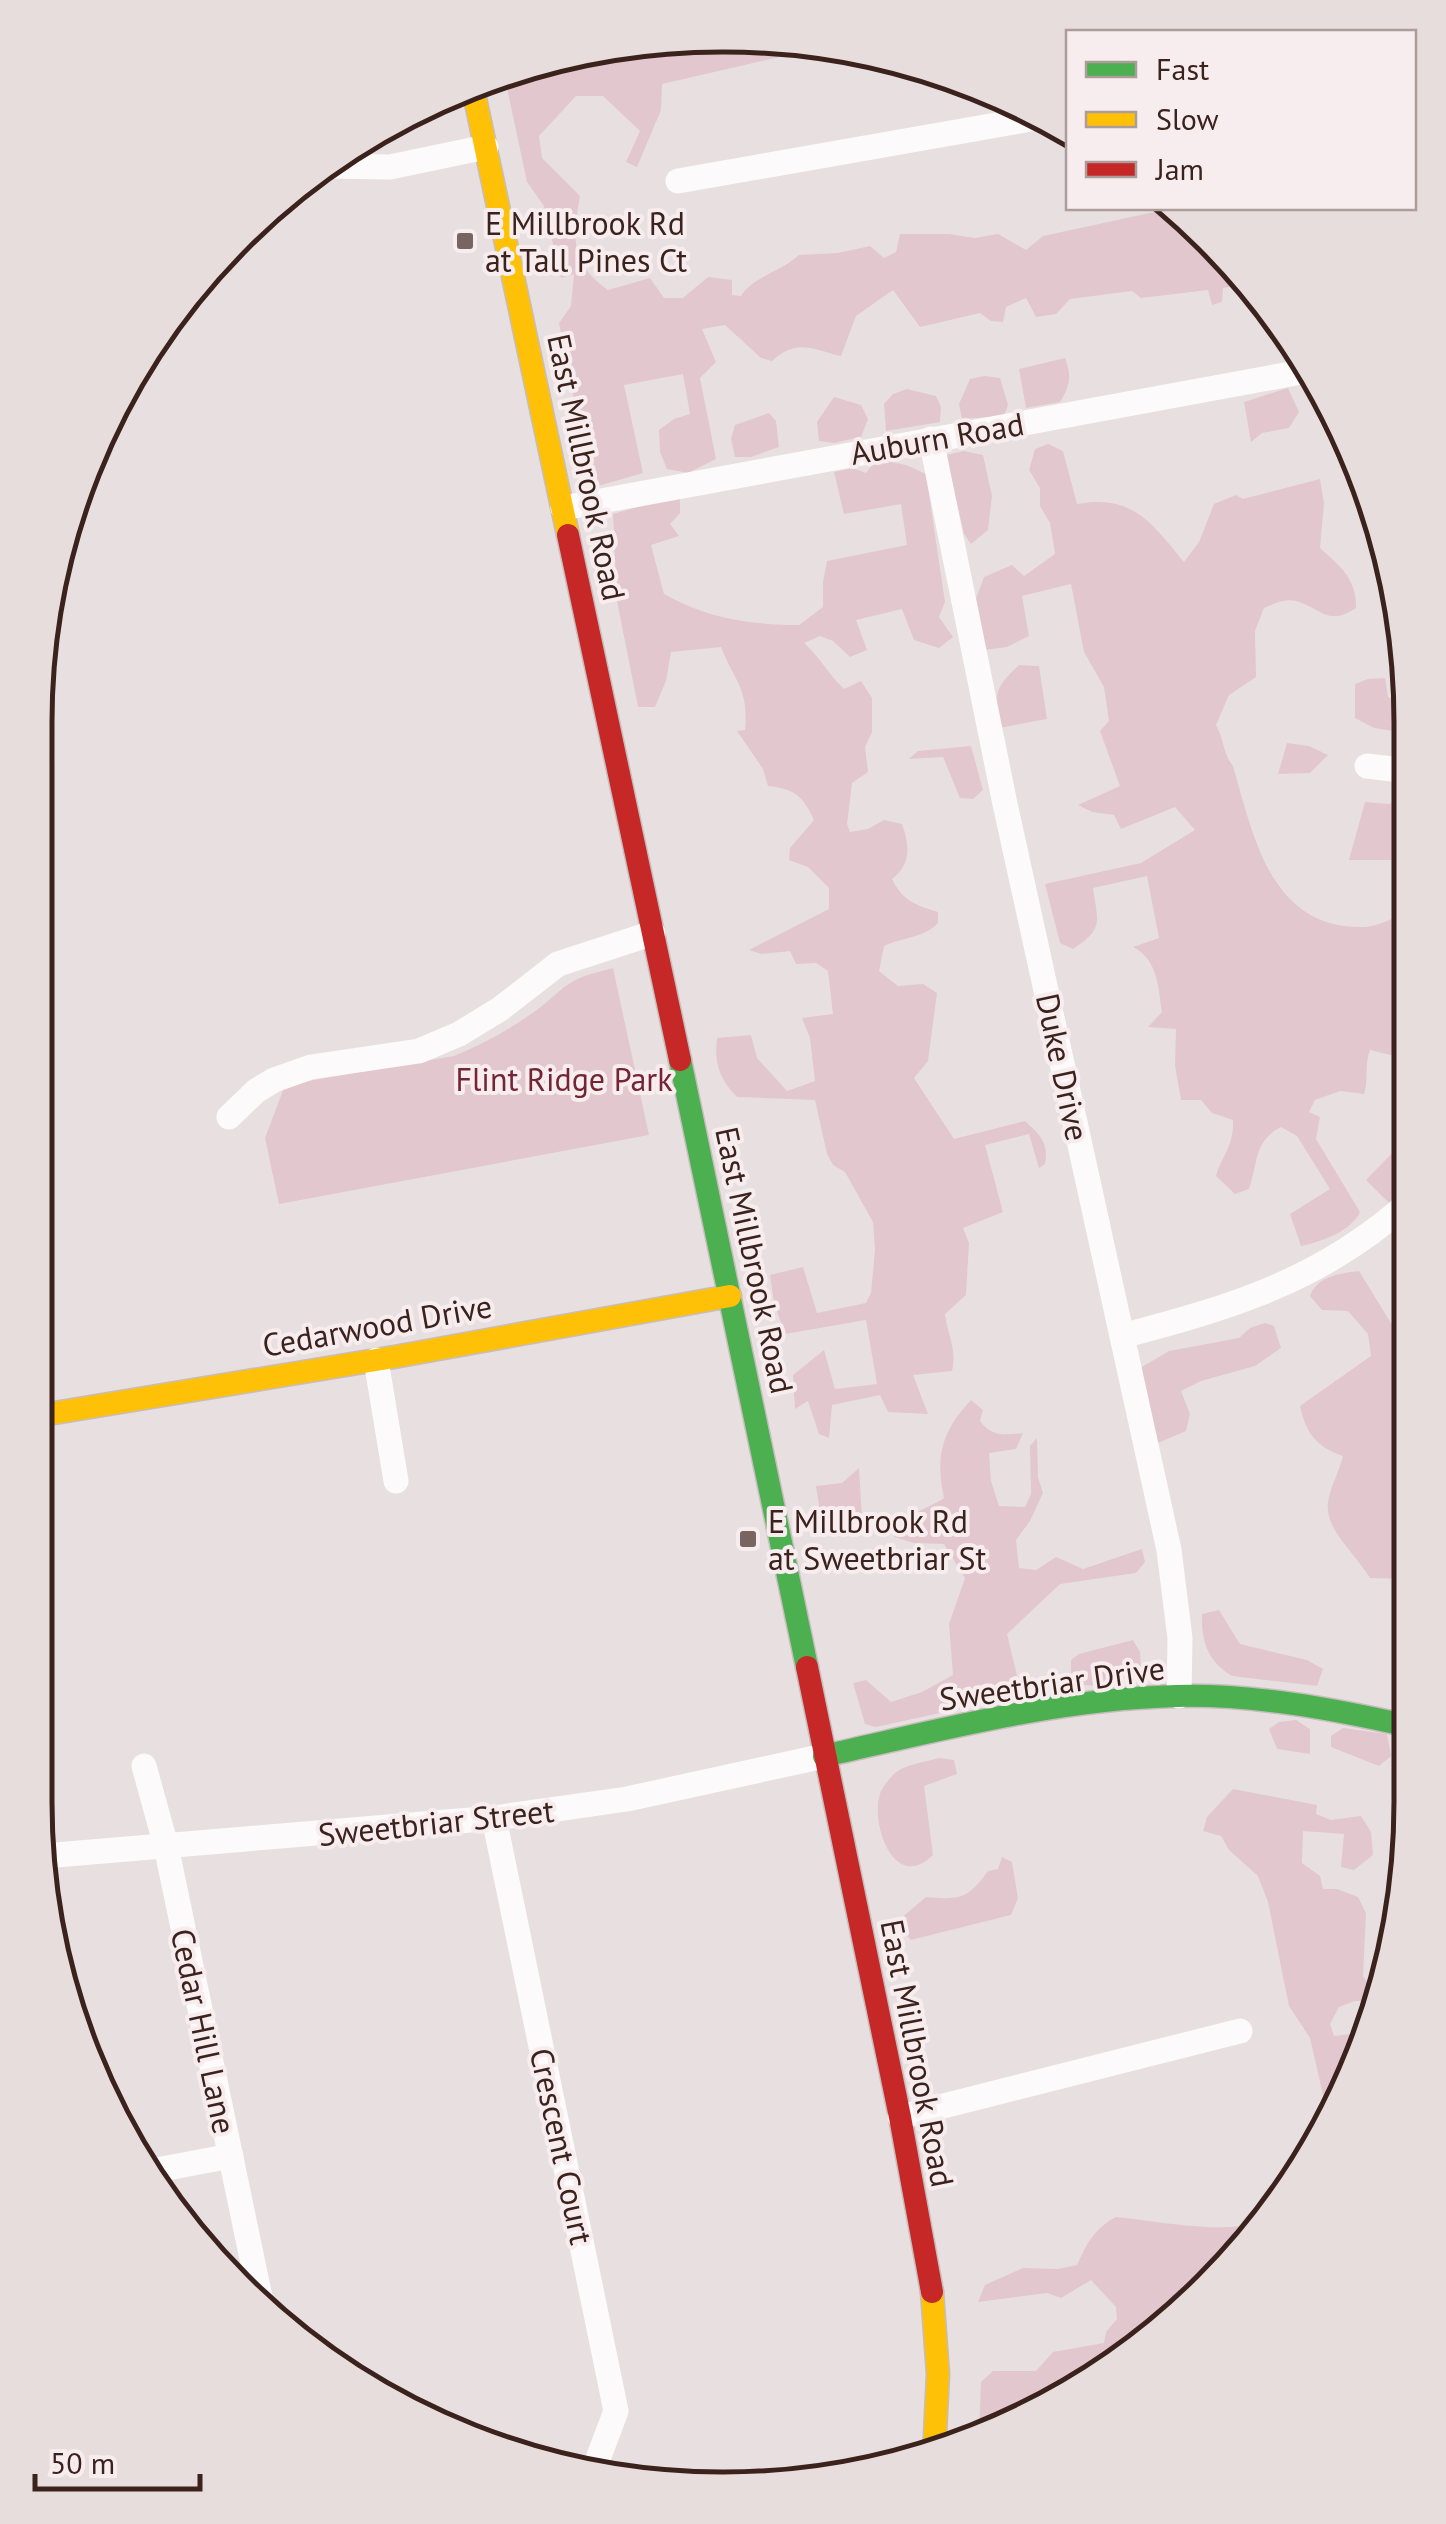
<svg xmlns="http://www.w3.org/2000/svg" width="1446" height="2524" font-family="'PT Sans',sans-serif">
<rect width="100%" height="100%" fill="#e8e0e0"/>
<g fill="#e2c7ce">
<path d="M725 35 857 48 872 53 788 55 662 84 661 110 637 167 626 162 640 131 603 96H576L539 136 542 158 580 196C573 237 569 263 608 290L650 278 664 298H683L708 277 732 280V295L741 296C753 276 781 272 799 255L838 253 870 246 884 258 896 252 900 234H949L975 238 998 234 1026 250 1043 236 1173 208 1210 237 1246 284 1223 288 1222 302 1212 305 1208 290 1141 298 1132 291 1070 299 1056 314 1036 317 1026 298 1006 307 1003 322 991 321 980 313 920 327 893 290 856 316 841 356C811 349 797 338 772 361L761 358 725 325 702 329 716 362 700 378 716 459 688 473 667 469 660 452 659 430 674 419 690 414 683 374 624 385 643 473 591 488 559 323 571 306 574 274 561 278 544 206 527 182 504 74 566 55 573 59 592 53 595 48 621 45 626 52Z"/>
<path d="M1065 358C1072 376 1070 386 1060 402L1026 408 1019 369Z"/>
<path d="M984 376 1000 378 1008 405 1004 416 962 419 959 404 970 379Z"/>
<path d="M1288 388 1299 412 1289 428 1262 433 1251 442 1244 402Z"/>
<path d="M907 389 936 396 941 407 940 422 886 431 884 404 893 394Z"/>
<path d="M834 397 861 405 868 419 861 437 834 443 819 441 817 422Z"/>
<path d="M769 413 776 421 779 447 751 457H735L731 439 735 425Z"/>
<path d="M1048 444 1063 451 1077 504C1132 494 1151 522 1184 562L1199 542 1214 504 1236 495 1243 499 1320 479 1324 503 1320 548C1340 566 1357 579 1356 608 1327 627 1322 608 1296 601 1284 598 1274 604 1264 608L1255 631 1256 677 1229 695 1216 725C1224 739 1223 754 1233 766 1254 838 1271 930 1365 927 1379 926 1396 917 1409 911V1053L1390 1055 1370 1050C1364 1065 1369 1079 1364 1094L1340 1091 1315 1100 1309 1112 1320 1117 1316 1139 1360 1212C1352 1231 1320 1242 1301 1246L1290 1214 1330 1189 1297 1136 1281 1127C1254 1141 1258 1163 1249 1189L1235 1194 1216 1176C1222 1155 1234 1147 1233 1120L1212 1113 1201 1100H1181L1175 1065 1176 1029 1148 1027 1162 1012C1158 986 1158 960 1133 947L1159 938 1147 876 1093 888C1098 922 1104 929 1073 949L1060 943 1045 884 1141 863 1195 830 1175 807 1121 829 1114 815 1092 812 1078 805 1120 786 1100 731 1109 721 1104 687 1084 652 1071 584 1022 596 1029 636 1007 647 984 650 974 604 984 577 1012 565 1024 576 1055 554 1050 523 1040 506V488L1029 470 1035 449Z"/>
<path d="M964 451 983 455 992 496 988 530 971 544 964 534 946 455Z"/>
<path d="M882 460 906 465 926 474 945 602 939 617 953 637 939 648 914 640 902 609 856 620 867 650 850 657 833 641 820 636 804 643C820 657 829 675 844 689L861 681 872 698V732L865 747 868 772 852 783 847 824 850 832 868 829 884 820 902 824C910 846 911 865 892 879 903 901 915 905 938 912V923C924 938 903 937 884 946L879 971 898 986 923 984 937 993 928 1061 914 1078 954 1139 1025 1121C1040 1135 1049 1142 1045 1164L1039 1168 1029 1134 985 1145 1003 1212 963 1228 969 1243 966 1295 945 1314C948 1337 957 1348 952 1371L913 1375 928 1414 888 1412 880 1395 832 1405 829 1438 819 1434 808 1401 795 1409 793 1375 824 1350 835 1389 877 1384 866 1320 785 1334 774 1303 770 1275 803 1267 817 1313 866 1303 871 1293 875 1250 873 1222 845 1172 833 1165 827 1154 815 1100 737 1097C719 1079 714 1063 717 1038L751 1035 757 1058 787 1091 815 1081 810 1038 802 1018 833 1014 828 971 816 963 796 964 790 951 761 954 749 950 829 909V888L808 867 789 860 790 848 814 820C803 796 795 789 768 786L763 769 737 731 745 730C749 688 735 683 721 647L671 652 666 681 655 707H638L617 601 613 514 680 495V513L670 524 679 536 651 545 664 594C706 618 751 625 799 625L823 607V582L827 561 907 545 901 504 844 514 834 472 853 468 866 473 874 463Z"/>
<path d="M1019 665 1039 666 1047 719 999 728C995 694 993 689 1019 665Z"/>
<path d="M1385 678 1388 697 1409 703V749L1394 731 1374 728 1355 718V684L1368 679Z"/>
<path d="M1287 743 1309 746 1328 755 1310 773 1278 774Z"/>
<path d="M971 746 983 790 973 799 960 798 943 757 909 759 918 751Z"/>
<path d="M1409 797V866L1408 860H1349L1365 802 1389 804Z"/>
<path d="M613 968 649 1135 279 1204 265 1138 285 1085 454 1056C484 1044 512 1028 538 1009 553 998 564 984 582 977 592 973 603 971 613 968Z"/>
<path d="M1396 1149 1405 1150 1409 1157V1185L1391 1205 1366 1180Z"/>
<path d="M1359 1271 1405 1346 1409 1344V1579L1370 1578C1356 1554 1324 1529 1328 1502 1330 1488 1339 1472 1343 1456 1316 1447 1306 1433 1300 1406L1371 1356 1368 1334 1348 1311 1322 1310 1310 1296C1317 1276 1341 1273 1359 1271Z"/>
<path d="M1265 1323 1274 1326 1281 1348 1255 1366 1201 1381 1181 1391 1190 1414 1186 1431 1158 1443 1142 1387V1367L1169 1351 1239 1338 1250 1328Z"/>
<path d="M971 1400 983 1410 980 1421C992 1437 1005 1435 1023 1433L1016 1449 989 1453 991 1481 999 1506 1025 1507 1031 1494 1030 1446 1037 1438 1038 1477 1043 1493 1030 1521 1016 1540 1019 1568 1036 1570 1056 1557 1083 1569 1142 1549 1145 1562 1136 1573 1060 1584 1007 1634 1019 1684 1017 1696 876 1727 865 1724 853 1683 866 1680 891 1702 922 1692 953 1675 949 1624 965 1578 944 1544 914 1543 894 1537C902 1514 926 1510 944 1498 935 1456 942 1431 971 1400Z"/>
<path d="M859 1468 862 1518 841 1531 823 1530 816 1486 842 1483Z"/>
<path d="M1219 1610 1240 1644 1307 1660 1323 1669 1317 1686 1232 1676C1208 1662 1201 1641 1202 1614Z"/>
<path d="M1133 1640 1140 1652 1141 1668C1121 1684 1096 1689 1071 1683V1660L1079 1654Z"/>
<path d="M1296 1720 1310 1729V1754L1277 1749 1269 1729 1279 1722Z"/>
<path d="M1343 1728 1387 1734 1391 1756 1379 1766 1331 1747V1736Z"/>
<path d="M939 1758 954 1760 957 1774 924 1786 933 1855C895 1893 870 1825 880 1794 881 1789 890 1778 894 1774 903 1765 925 1762 939 1758Z"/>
<path d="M1233 1789 1317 1805 1316 1814 1331 1820 1361 1816 1371 1832 1373 1855 1354 1870 1341 1867 1344 1834 1303 1831 1302 1863 1320 1876 1323 1889H1337L1358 1897 1366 1913 1363 1976 1372 1989 1381 1990 1379 2001H1355L1339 2007 1330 2024 1334 2036 1351 2034 1359 2047 1328 2117 1310 2038 1289 2006 1268 1902 1258 1876 1229 1850 1221 1836 1203 1831 1207 1817Z"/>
<path d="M1002 1857 1012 1862 1018 1898 1011 1915 911 1940 903 1932 900 1919 926 1897C960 1900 968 1899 988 1871L998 1869Z"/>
<path d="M1116 2217C1157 2221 1219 2234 1257 2223L1160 2327 1153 2319 1135 2333 1134 2351 979 2434 981 2382 993 2371H1036L1053 2352 1104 2343 1106 2332 1117 2319 1116 2307 1091 2280 1061 2298 1047 2293 978 2302 985 2285 1023 2268 1058 2269 1077 2265C1087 2243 1094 2229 1116 2217Z"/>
</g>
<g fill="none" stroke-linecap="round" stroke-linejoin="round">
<g stroke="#c7bdbc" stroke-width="25">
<g id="fast">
<path d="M680 1060 807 1667"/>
<path d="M824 1756C940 1730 1057 1699 1176 1696 1254 1694 1333 1709 1409 1726"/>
</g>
</g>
<g stroke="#c7bdbc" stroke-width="25">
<g id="slow">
<path d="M472 84 568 535"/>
<path d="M36 1416 394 1357 730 1296"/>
<path d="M932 2292 938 2374 934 2454"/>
</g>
</g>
<g stroke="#c7bdbc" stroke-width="25">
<g id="jam">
<path d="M568 535 680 1060"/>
<path d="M807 1667 900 2117 932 2292"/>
</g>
</g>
<g stroke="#fcfafa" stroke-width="25">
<path d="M323 166 390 167 486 147"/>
<path d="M678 181 1042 117"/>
<path d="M931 439 1005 804 1169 1550 1180 1638 1179 1696"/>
<path d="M563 508 1312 370"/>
<path d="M1367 766 1409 771"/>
<path d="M229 1117 256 1091 274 1080 311 1067 419 1051 459 1034 500 1009 558 964 653 933"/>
<path d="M1122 1336C1233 1307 1322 1280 1409 1202"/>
<path d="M376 1360 396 1481"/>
<path d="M144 1766 166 1846 260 2297"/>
<path d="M494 1818 616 2411 593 2472"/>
<path d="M44 1856 494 1818 627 1799 824 1756"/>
<path d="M900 2117 1240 2031"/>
<path d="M151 2171 231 2156"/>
</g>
<use href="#fast" stroke="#4caf50" stroke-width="22"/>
<use href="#slow" stroke="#ffc107" stroke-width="22"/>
<use href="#jam" stroke="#c62828" stroke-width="22"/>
</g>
<g fill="#786461" stroke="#f7edee" stroke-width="4">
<rect x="455" y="231" width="20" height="20" rx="5"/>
<rect x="738" y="1529" width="20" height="20" rx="5"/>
</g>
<g text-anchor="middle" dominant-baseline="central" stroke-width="8" stroke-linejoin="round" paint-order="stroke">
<g font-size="32" fill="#3b221d" stroke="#f7edee" text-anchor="start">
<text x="485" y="223">E Millbrook Rd<tspan x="485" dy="37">at Tall Pines Ct</tspan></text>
<text x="768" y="1521">E Millbrook Rd<tspan x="768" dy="37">at Sweetbriar St</tspan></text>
</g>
<g font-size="32" fill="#3b221d" stroke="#f7edee">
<text transform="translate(937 438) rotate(-10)">Auburn Road</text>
<text transform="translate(587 467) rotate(78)">East Millbrook Road</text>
<text transform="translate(1063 1067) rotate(78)">Duke Drive</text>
<text transform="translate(755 1260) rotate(78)">East Millbrook Road</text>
<text transform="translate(377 1325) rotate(-10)">Cedarwood Drive</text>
<text transform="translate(1052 1683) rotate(-8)">Sweetbriar Drive</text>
<text transform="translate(436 1822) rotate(-6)">Sweetbriar Street</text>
<text transform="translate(204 2031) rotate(78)">Cedar Hill Lane</text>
<text transform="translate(918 2053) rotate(79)">East Millbrook Road</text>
<text transform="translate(562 2146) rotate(78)">Crescent Court</text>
</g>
<g font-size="32" fill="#752434" stroke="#f7edee">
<text x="564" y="1079">Flint Ridge Park</text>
</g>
</g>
<path d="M0 0H1446V2524H0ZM722 52H724A670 670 0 0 1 1394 722V1802A670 670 0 0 1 724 2472H722A670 670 0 0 1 52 1802V722A670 670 0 0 1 722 52Z" fill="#e8dddd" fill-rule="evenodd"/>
<path fill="none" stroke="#3b221d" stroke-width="5" d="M722 52H724A670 670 0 0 1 1394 722V1802A670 670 0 0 1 724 2472H722A670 670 0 0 1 52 1802V722A670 670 0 0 1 722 52Z"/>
<rect x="1066" y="30" width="350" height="180" fill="#f7edee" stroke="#ac9c9a" stroke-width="2.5"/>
<rect x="1086" y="62" width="50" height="15" fill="#4caf50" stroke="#ac9c9a" stroke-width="2.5"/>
<text x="1156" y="80" font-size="30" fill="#3b221d">Fast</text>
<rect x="1086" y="112" width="50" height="15" fill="#ffc107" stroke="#ac9c9a" stroke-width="2.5"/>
<text x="1156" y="130" font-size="30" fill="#3b221d">Slow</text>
<rect x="1086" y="162" width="50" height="15" fill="#c62828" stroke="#ac9c9a" stroke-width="2.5"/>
<text x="1156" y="180" font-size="30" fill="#3b221d">Jam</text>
<path d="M35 2474v15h165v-15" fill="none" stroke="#3b221d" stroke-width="5"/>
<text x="50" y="2474" font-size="30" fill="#3b221d" stroke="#f7edee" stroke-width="8" paint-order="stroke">50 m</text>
</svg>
